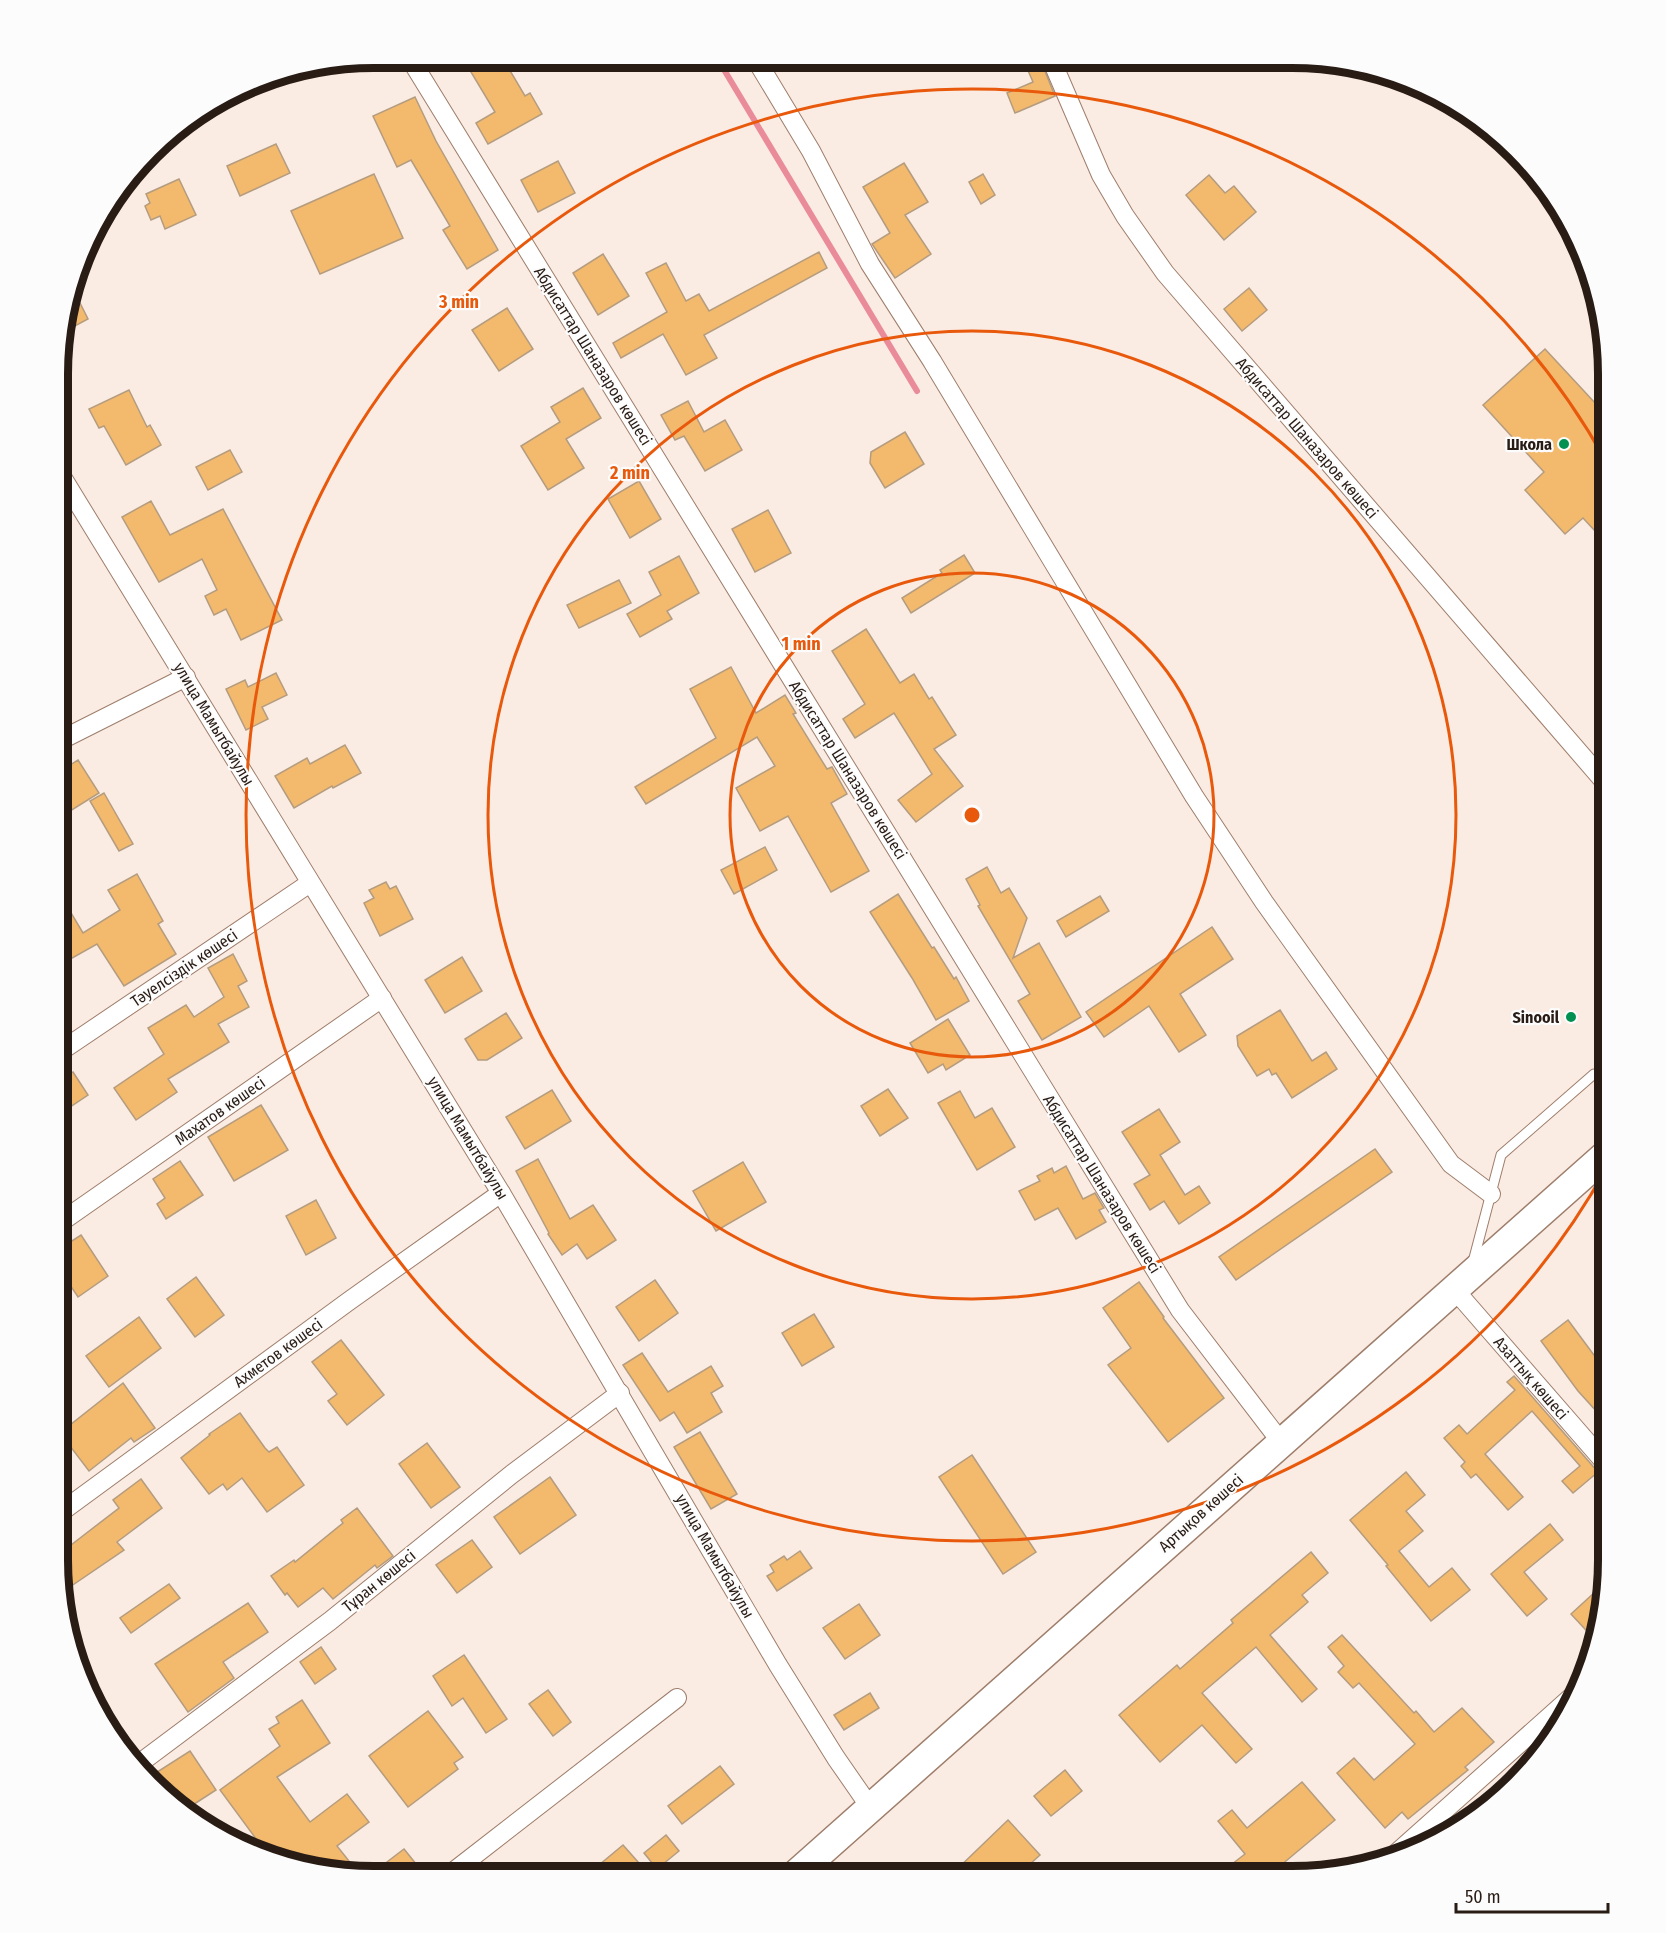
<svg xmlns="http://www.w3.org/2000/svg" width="1666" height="1933" font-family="'Fira Sans Condensed',sans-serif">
<rect width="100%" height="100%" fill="#faebe3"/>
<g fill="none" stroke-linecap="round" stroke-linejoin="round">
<path stroke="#e98b99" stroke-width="6" d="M717 58 917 391"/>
</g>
<g fill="#f3b96d" stroke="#b49c7f" stroke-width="1.5">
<path d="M462 57H502L525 96 530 93 542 114 488 144 476 123 495 112Z"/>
<path d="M1023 59H1040L1055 96 1015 113 1007 93 1033 82Z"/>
<path d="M415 97 436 141 498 250 467 269 443 230 450 226 411 160 397 167 373 116Z"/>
<path d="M276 144 290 173 240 196 227 166Z"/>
<path d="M558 161 575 193 538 212 521 180Z"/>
<path d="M904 163 928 202 905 215 931 254 895 278 872 244 890 233 863 187Z"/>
<path d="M374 174 403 238 320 274 291 211Z"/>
<path d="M983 174 995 195 981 204 969 182Z"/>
<path d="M1209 175 1225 193 1234 186 1256 212 1224 240 1186 195Z"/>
<path d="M179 179 196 215 165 229 160 216 151 220 145 206 150 203 146 194Z"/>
<path d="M819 252 827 268 704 335 717 358 686 375 663 334 621 358 613 343 667 312 646 273 666 263 686 301 699 294 709 311Z"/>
<path d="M603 254 629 296 598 315 573 273Z"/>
<path d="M1249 288 1267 310 1242 331 1224 309Z"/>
<path d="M74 291 88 319 60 334V332Z"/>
<path d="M507 308 533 349 499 371 472 330Z"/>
<path d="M1545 349 1609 418V546L1583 518 1565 534 1525 490 1544 472 1483 405Z"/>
<path d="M583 388 601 418 566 439 584 468 548 490 521 446 560 422 551 407Z"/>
<path d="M129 390 147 427 150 425 161 445 126 465 104 426 99 428 89 409Z"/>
<path d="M688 401 704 432 725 420 742 450 705 471 684 436 675 440 661 415Z"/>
<path d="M905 432 924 464 885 488 870 463 871 452Z"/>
<path d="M230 450 242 472 208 490 196 467Z"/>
<path d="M639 481 661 519 630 538 608 499Z"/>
<path d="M151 501 170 535 223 509 282 620 241 640 226 609 214 615 205 596 217 590 202 559 159 582 122 517Z"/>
<path d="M768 510 791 553 755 572 732 529Z"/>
<path d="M964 555 975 573 911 613 902 598 942 573 940 570Z"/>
<path d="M679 556 699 593 667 611 672 619 640 637 627 614 661 595 649 572Z"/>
<path d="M619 580 631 603 579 628 567 605Z"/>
<path d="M866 629 900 683 914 674 929 699 932 697 956 735 934 749 963 786 916 822 898 800 932 774 894 713 855 738 843 719 865 704 832 651Z"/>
<path d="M731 667 756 713 785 695 796 713 793 714 827 769 832 767 847 794 831 803 869 871 831 892 788 816 760 831 736 788 775 766 757 737 646 804 635 787 716 738 690 689Z"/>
<path d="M276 673 287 695 262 707 268 719 246 730 226 689 245 680 248 687Z"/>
<path d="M345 745 361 773 333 788 332 786 294 808 275 776 307 758 310 764Z"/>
<path d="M78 760 99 793 59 818V772Z"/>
<path d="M104 793 133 844 119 851 90 801Z"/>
<path d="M765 847 777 870 734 894 721 870Z"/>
<path d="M987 867 1001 893 1009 888 1027 918 1013 958 1039 943 1081 1017 1042 1040 1018 1001 1030 994 978 906 980 905 966 879Z"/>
<path d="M137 874 163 921 158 924 176 954 124 986 97 944 58 966V891L83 933 120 910 108 890Z"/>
<path d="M386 882 390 889 396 886 413 919 380 936 364 903 374 898 369 890Z"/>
<path d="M898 894 932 948 934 947 954 979 956 977 969 1001 936 1020 912 978 870 912Z"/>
<path d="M1100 896 1109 911 1066 937 1057 921Z"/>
<path d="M1212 927 1233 959 1180 994 1206 1035 1179 1052 1149 1006 1104 1037 1086 1012Z"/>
<path d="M233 954 247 981 238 986 249 1007 218 1024 229 1042 168 1079 177 1092 136 1120 114 1088 164 1054 148 1028 186 1005 194 1017 224 997 208 968Z"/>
<path d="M462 957 482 991 445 1013 425 980Z"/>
<path d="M1280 1010 1312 1061 1326 1052 1337 1069 1292 1098 1276 1073 1272 1075 1269 1069 1257 1076 1238 1046 1237 1036Z"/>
<path d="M506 1013 522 1038 487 1060H478L465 1039Z"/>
<path d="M948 1019 970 1055 946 1070 943 1064 928 1073 910 1043Z"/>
<path d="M73 1072 88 1095 58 1115V1082Z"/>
<path d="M888 1089 908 1118 880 1136 861 1106Z"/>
<path d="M552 1090 571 1121 525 1149 506 1117Z"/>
<path d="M960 1091 975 1118 992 1108 1015 1147 977 1170 938 1103Z"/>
<path d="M261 1105 288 1150 234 1181 208 1137Z"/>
<path d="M1159 1109 1180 1142 1160 1155 1185 1195 1199 1186 1210 1203 1179 1224 1164 1201 1150 1210 1134 1184 1150 1175 1122 1132Z"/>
<path d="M1375 1149 1392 1172 1236 1280 1219 1257Z"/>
<path d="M538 1159 570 1219 593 1205 616 1240 587 1259 577 1244 562 1255 548 1234 549 1233 516 1171Z"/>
<path d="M180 1161 203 1195 166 1219 157 1204 165 1198 153 1179Z"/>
<path d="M743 1162 766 1202 716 1231 693 1191Z"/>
<path d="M1066 1166 1083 1199 1095 1193 1104 1208 1099 1210 1106 1222 1076 1239 1058 1208 1035 1220 1019 1191 1040 1181 1037 1176 1052 1168 1054 1173Z"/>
<path d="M316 1200 336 1238 306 1255 286 1216Z"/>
<path d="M81 1235 108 1276 78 1297 58 1267V1250Z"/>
<path d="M196 1277 224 1315 195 1337 167 1299Z"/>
<path d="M655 1280 678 1313 639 1341 616 1307Z"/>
<path d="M1139 1282 1164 1317 1163 1318 1224 1398 1168 1442 1108 1365 1131 1348 1103 1308Z"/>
<path d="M814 1314 834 1347 802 1366 782 1333Z"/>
<path d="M139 1317 161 1348 109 1387 86 1356Z"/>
<path d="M1568 1320 1608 1374V1424L1578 1391 1541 1341Z"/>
<path d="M341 1340 384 1395 347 1425 328 1401 337 1394 312 1362Z"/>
<path d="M642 1353 668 1392 711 1366 723 1386 711 1393 722 1412 687 1433 674 1412 660 1421 623 1365Z"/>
<path d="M1514 1376 1598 1472 1573 1493 1562 1481 1580 1466 1532 1411 1485 1454 1523 1497 1508 1510 1476 1474 1471 1478 1461 1466 1465 1462 1444 1438 1459 1425 1467 1434 1515 1390 1507 1382Z"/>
<path d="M123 1383 155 1428 134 1442 131 1438 89 1471 60 1433Z"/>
<path d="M240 1413 265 1448 269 1452 277 1447 304 1485 267 1512 242 1478 227 1490 223 1484 209 1494 181 1458 210 1435 209 1434Z"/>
<path d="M700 1432 737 1494 711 1509 674 1447Z"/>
<path d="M427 1443 460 1487 431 1508 399 1464Z"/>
<path d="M972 1455 1036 1552 1003 1574 939 1477Z"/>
<path d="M1406 1472 1425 1495 1406 1511 1423 1531 1399 1551 1429 1587 1452 1568 1470 1590 1431 1621 1386 1566 1388 1565 1350 1520Z"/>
<path d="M550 1477 576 1515 520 1554 494 1517Z"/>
<path d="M141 1479 162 1508 117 1542 124 1550 61 1593 57 1560V1527L71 1545 119 1508 113 1500Z"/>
<path d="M357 1508 393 1556 377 1568 375 1565 333 1599 323 1588 298 1607 287 1593 285 1595 271 1576 294 1560 295 1562 343 1523 341 1520Z"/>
<path d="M1550 1524 1563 1540 1524 1572 1547 1599 1527 1616 1491 1574Z"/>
<path d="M472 1540 492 1567 457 1593 436 1565Z"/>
<path d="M800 1551 812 1568 777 1591 767 1576 774 1572 770 1565 784 1556 787 1560Z"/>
<path d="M1311 1552 1328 1573 1302 1595 1308 1602 1270 1635 1317 1689 1302 1702 1256 1647 1202 1693 1252 1749 1236 1763 1202 1725 1160 1762 1119 1715 1177 1665 1180 1669 1233 1623 1231 1620Z"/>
<path d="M1608 1580 1596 1641 1571 1614Z"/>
<path d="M169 1584 180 1598 131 1633 120 1618Z"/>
<path d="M248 1603 268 1632 223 1662 234 1678 188 1712 155 1664Z"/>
<path d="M859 1604 880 1635 845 1659 823 1628Z"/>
<path d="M1342 1635 1414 1713 1416 1711 1434 1732 1462 1708 1494 1742 1465 1767 1468 1770 1408 1819 1402 1812 1385 1828 1337 1773 1354 1758 1374 1780 1415 1744 1359 1683 1353 1688 1338 1672 1344 1666 1328 1647Z"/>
<path d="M321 1647 336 1669 315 1684 300 1662Z"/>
<path d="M464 1655 507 1719 486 1733 463 1698 452 1706 433 1676Z"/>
<path d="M548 1690 571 1722 553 1736 529 1704Z"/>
<path d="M870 1693 879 1708 844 1730 834 1715Z"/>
<path d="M302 1700 330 1743 277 1777 310 1822 347 1794 369 1822 337 1846 360 1875 271 1859 220 1790 280 1746 269 1729 279 1723 276 1717Z"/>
<path d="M428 1711 463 1757 454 1763 458 1769 408 1807 369 1756Z"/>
<path d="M190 1751 216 1790 185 1810 171 1800 154 1774Z"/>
<path d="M720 1766 734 1784 682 1824 668 1806Z"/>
<path d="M1065 1770 1082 1791 1051 1816 1034 1796Z"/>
<path d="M1302 1782 1335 1820 1280 1866 1287 1875H1218L1245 1854 1218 1821 1232 1810 1247 1828Z"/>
<path d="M1008 1820 1040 1855 1018 1875H951Z"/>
<path d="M666 1835 679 1851 657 1869 644 1853Z"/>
<path d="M623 1845 638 1862 623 1875H587Z"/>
<path d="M404 1849 425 1875H370Z"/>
</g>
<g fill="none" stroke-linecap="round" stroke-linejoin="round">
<g stroke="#9e7e6b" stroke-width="11">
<path id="service" d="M1473 1262 1501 1155 1594 1074 1609 1076"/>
</g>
<g stroke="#9e7e6b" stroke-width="20">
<g id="minor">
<path d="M409 57 1180 1310 1281 1442"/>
<path d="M755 58 811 151 870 264 932 361 1194 796 1264 902 1451 1164 1491 1194"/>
<path d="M1051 59 1101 175 1125 216 1165 273 1609 787"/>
<path d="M59 472 501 1193 778 1665 836 1758 870 1807"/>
<path d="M59 741 186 677"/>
<path d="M58 1053 310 883"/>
<path d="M58 1224 382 998"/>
<path d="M1454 1289 1608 1466"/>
<path d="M57 1515 349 1301 501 1193"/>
<path d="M136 1766 330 1621 512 1474 620 1393"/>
<path d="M1391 1858 1577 1692"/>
<path d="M449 1875 677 1698"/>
</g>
</g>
<g stroke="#9e7e6b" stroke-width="31">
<path id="trunk" d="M795 1875 1609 1152"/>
</g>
<use href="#service" stroke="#fff" stroke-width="9"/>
<use href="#minor" stroke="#fff" stroke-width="18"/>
<use href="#trunk" stroke="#fff" stroke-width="28"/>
</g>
<g fill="none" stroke="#e8590c" stroke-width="3">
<circle cx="972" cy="815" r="242"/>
<circle cx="972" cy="815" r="484"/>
<path d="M1607 1167A726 726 0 1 1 1607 463"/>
</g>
<g fill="#01904f" stroke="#fcfcfc" stroke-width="2">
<circle cx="1564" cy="444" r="6"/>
<circle cx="1571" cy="1017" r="6"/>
</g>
<g text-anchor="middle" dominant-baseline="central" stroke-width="4.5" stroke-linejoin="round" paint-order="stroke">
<g font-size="16" fill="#291c15" stroke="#fcfcfc">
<text transform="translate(593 356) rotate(58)">Абдисаттар Шаназаров көшесі</text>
<text transform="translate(1307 438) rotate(49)">Абдисаттар Шаназаров көшесі</text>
<text transform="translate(214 724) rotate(59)">улица Мамытбайулы</text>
<text transform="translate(848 770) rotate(58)">Абдисаттар Шаназаров көшесі</text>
<text transform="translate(184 968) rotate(-34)">Тәуелсіздік көшесі</text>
<text transform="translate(220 1111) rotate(-35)">Махатов көшесі</text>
<text transform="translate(468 1138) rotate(59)">улица Мамытбайулы</text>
<text transform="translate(1102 1184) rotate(58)">Абдисаттар Шаназаров көшесі</text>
<text transform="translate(278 1353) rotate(-36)">Ахметов көшесі</text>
<text transform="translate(1531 1378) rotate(49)">Азаттық көшесі</text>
<text transform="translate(1201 1513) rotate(-42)">Артықов көшесі</text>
<text transform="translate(715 1556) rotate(60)">улица Мамытбайулы</text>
<text transform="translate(379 1581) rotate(-39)">Тұран көшесі</text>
</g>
<g font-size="16" font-weight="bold" fill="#291c15" stroke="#fcfcfc" text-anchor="end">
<text x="1552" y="444">Школа</text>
<text x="1559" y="1017">Sinooil</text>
</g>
</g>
<path d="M0 0H1666V1933H0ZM374 68H1292A306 306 0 0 1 1598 374V1560A306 306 0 0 1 1292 1866H374A306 306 0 0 1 68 1560V374A306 306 0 0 1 374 68Z" fill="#fcfcfc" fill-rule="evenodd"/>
<path fill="none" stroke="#291c15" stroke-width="8" d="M374 68H1292A306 306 0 0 1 1598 374V1560A306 306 0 0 1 1292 1866H374A306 306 0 0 1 68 1560V374A306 306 0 0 1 374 68Z"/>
<circle cx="972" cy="815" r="9" fill="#e8590c" stroke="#fcfcfc" stroke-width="3"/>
<g font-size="18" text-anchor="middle" font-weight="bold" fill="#e8590c" stroke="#fcfcfc" stroke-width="4.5" stroke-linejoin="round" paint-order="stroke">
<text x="459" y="308">3 min</text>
<text x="630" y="479">2 min</text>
<text x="801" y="650">1 min</text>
</g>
<path d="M1456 1903v9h152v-9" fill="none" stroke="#291c15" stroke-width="3"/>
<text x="1465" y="1903" font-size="18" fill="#291c15" stroke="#fcfcfc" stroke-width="4.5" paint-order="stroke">50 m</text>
</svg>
